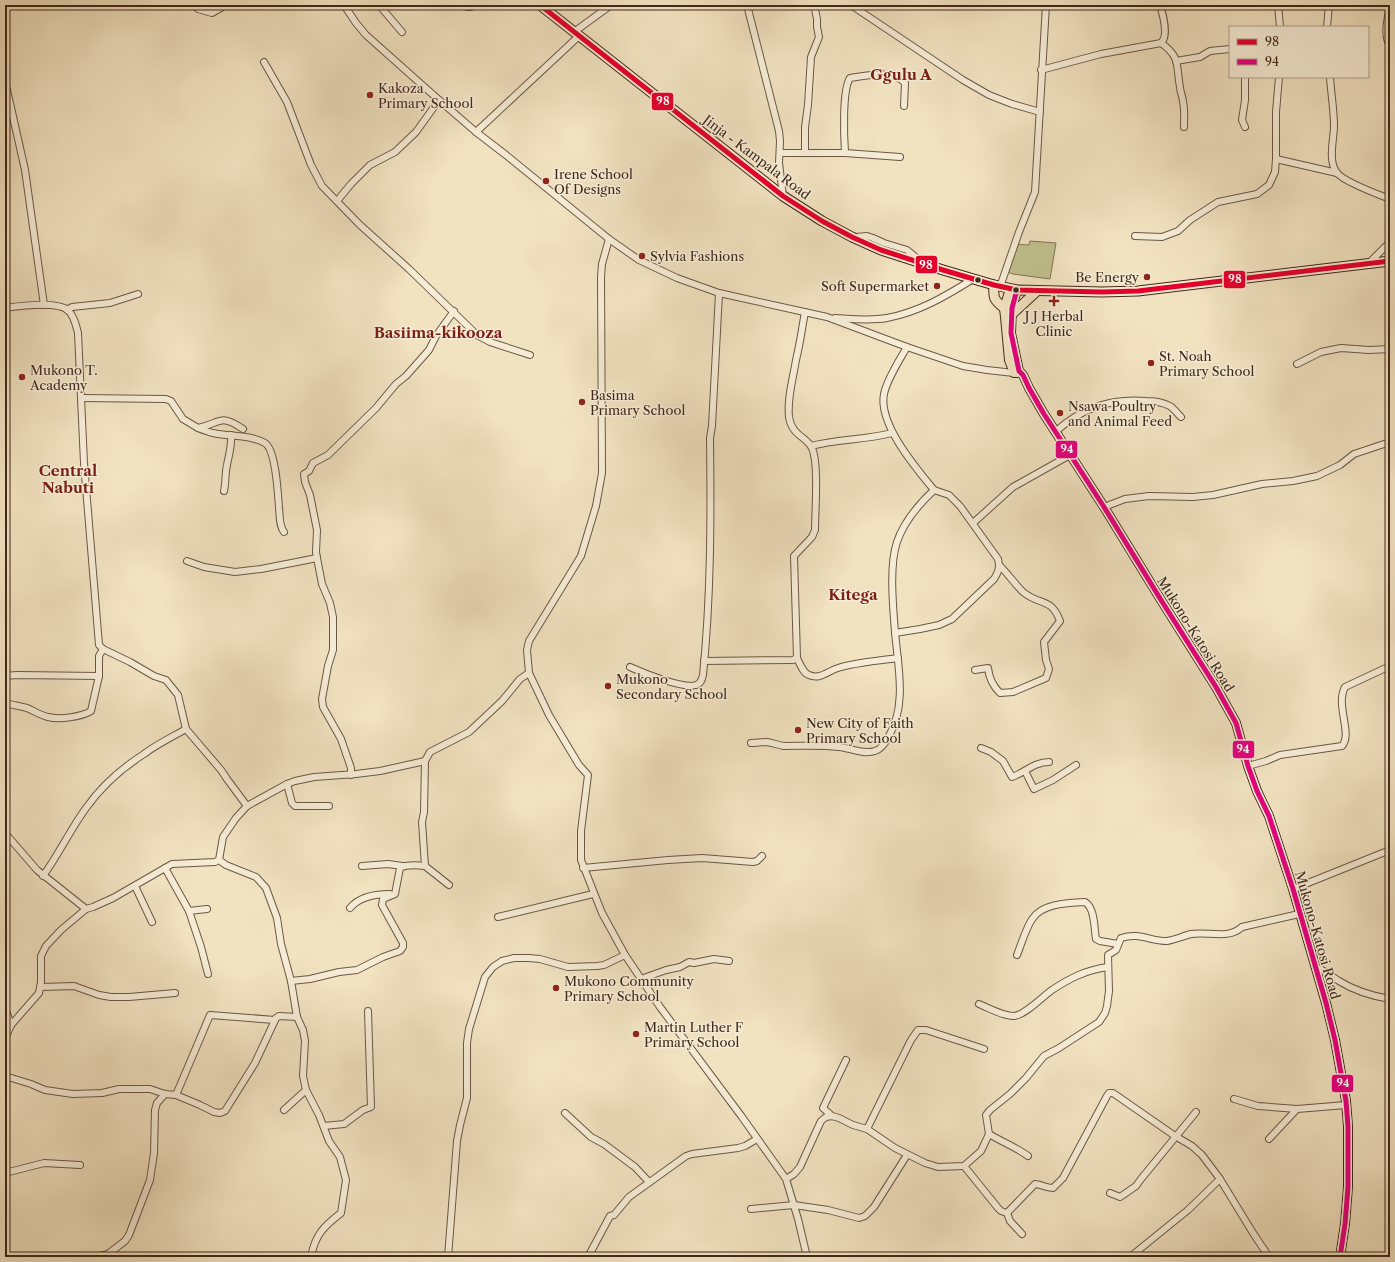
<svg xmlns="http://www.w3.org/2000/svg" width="1395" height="1262" font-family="'Libre Caslon Text',serif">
<rect width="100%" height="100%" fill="#f1e2c0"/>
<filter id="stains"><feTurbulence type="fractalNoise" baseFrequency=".005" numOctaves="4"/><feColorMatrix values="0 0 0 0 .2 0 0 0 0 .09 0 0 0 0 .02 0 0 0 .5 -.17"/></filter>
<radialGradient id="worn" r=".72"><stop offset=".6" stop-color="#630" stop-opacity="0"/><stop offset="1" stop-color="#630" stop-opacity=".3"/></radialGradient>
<path fill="#c1c18e" stroke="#807554" d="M1030 241 1056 243 1050 279 1013 274 1005 271 1004 265 1014 244 1029 245Z"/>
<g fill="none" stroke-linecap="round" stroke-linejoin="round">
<g stroke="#6c5744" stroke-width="8">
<g id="minor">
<path d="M194 5 198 9 212 13 226 5"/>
<path d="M344 5 356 23 366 35 439 100 476 132 506 155 609 239 639 260 677 278 719 293 827 317 907 347 963 366 987 370 1014 373 1017 372"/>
<path d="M379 5 402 32"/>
<path d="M462 5 467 7H471L472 5"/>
<path d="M747 5 779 131 780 141 779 163 783 196"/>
<path d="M851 5 963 80 989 95 1012 104 1040 112"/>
<path d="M1278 5 1280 27"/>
<path d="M1390 5C1388 17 1383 35 1390 46"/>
<path d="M1327 27 1329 5"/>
<path d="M574 32 611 5"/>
<path d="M1161 43C1181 57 1176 66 1180 87 1180 92 1183 97 1183 102 1185 110 1184 119 1184 127"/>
<path d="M1176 61 1200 57 1210 51 1230 49"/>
<path d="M264 62 287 102 311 165 322 186 360 225 409 269 477 335 490 342 530 355"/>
<path d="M1041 70 1101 54 1161 43C1169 36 1163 15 1160 5"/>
<path d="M1330 77C1331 93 1334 110 1334 126 1334 139 1327 163 1338 174 1347 183 1377 194 1390 199"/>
<path d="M5 81 25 170 44 305"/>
<path d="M1245 127 1242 120 1245 100V77"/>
<path d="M476 132 579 36"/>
<path d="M780 153H845C844 138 842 90 850 78 866 76 892 69 905 83L904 106"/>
<path d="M805 153V127L808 105 811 57 819 37 817 27V19L815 9"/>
<path d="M845 153 900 157"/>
<path d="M1276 159 1337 173"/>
<path d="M337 201 351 184 370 165 395 152 416 132 439 100"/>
<path d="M1135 236 1162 237 1178 231 1190 220 1218 202 1257 194 1269 185 1275 172 1276 159V112L1279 77"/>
<path d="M856 237 867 236 873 238 884 243 907 250 919 260"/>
<path d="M609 239 602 264 601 277 602 473 596 506 581 556 529 641 527 650 529 673 549 715 579 765 588 775 581 831V860L602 913 625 955 660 1007 742 1117 786 1179 798 1219 807 1257"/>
<path d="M1368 264 1390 242"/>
<path d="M1000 287 1019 232 1035 192 1046 5"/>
<path d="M5 308C19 306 56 301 68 310 74 316 76 325 78 333L84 463 99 645 103 649 130 662 154 676 166 680 178 695 186 729 221 770 227 779 247 806"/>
<path d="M67 310 72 307 110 303 138 294"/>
<path d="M805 312C802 328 800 344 796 360 793 379 787 398 789 417 792 436 806 436 812 448 819 464 815 511 815 530L812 537 794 556 797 658C800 664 803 673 809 675 820 680 828 671 838 668 857 662 878 661 898 658"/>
<path d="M835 318C852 319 870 321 887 318 919 312 946 296 973 279"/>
<path d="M1297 364 1321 352 1341 348 1369 350 1390 349"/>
<path d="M81 398 166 399 171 401 183 419 198 428C221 423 220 413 243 429"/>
<path d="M198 428C203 430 208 432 213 433 231 437 248 434 265 443 276 450 278 495 279 508 280 516 279 526 284 532"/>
<path d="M1055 432C1082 408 1110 398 1146 401 1155 401 1162 402 1170 406 1174 409 1178 414 1181 417"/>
<path d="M811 446C837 439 865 440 892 433"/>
<path d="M224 491C226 482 225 473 227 465 229 454 232 446 231 435"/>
<path d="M1104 507 1125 499 1149 496 1193 497 1213 495 1262 484 1293 481 1317 476 1340 465 1354 454 1390 442"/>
<path d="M973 523 1013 487 1070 455"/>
<path d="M317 558 316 552 317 530 310 495 305 482 304 474 309 471 313 463 328 455 376 408 396 384 406 376 429 350 436 336 454 311"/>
<path d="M187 561 204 567 235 572 261 569 317 558 322 584 330 603 333 617V650L328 666 322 699 323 707 341 739 351 768V775"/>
<path d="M895 633 920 629 939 625 952 619 994 579C999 571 1000 567 998 559L960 506 949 495 934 490"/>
<path d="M704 661 793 660 797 658"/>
<path d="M630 667C643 673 683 689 696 685 701 684 702 679 703 675 711 596 711 517 710 438L712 426 719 293"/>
<path d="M975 670 988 668C989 678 993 686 1000 693L1013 692 1046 678 1049 669 1046 660 1044 642 1060 621C1051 597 1040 606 1023 592 1015 584 1008 574 1000 566"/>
<path d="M5 676 17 675 99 676V656L103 649"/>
<path d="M5 703C12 705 20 706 27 708 34 711 40 715 48 717 59 720 81 717 91 711L99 676"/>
<path d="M751 743C756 743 762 742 767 742 773 743 778 745 784 746 803 746 821 745 839 747 850 748 864 755 875 751 882 749 886 742 889 736 907 704 898 667 895 632 893 607 889 565 897 542 904 521 918 505 934 490 916 468 878 424 884 394 887 379 899 361 907 347"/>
<path d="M981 748 991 752 1003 761 1012 777C1026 772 1034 762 1049 762"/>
<path d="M1248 766 1266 761 1280 755 1342 746C1353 734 1335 705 1345 687L1390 666"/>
<path d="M1025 771 1034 789 1053 780 1076 765"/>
<path d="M287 784 292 803 295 806H329"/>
<path d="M5 833 37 870 86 909"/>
<path d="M219 860 223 837 236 818 247 806 287 784 295 781 314 777 356 774 380 771 425 761 430 752 469 732 502 701 520 679 529 673"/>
<path d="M362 866 388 864 403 866"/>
<path d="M425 866 449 885"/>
<path d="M165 868 189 911 201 947 208 974"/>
<path d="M583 868 668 860 702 858 753 862 757 861 762 856"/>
<path d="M43 876C59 854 70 830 86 808 101 787 122 768 144 754 157 744 172 737 186 729"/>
<path d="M135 886 152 922"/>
<path d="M1293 889 1390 850"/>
<path d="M350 908C359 897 376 894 390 894"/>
<path d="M189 911 207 909"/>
<path d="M498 917 593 894"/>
<path d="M1017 955C1021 945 1027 925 1033 918 1043 903 1069 903 1085 902 1095 908 1094 928 1096 939L1100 941 1118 944"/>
<path d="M1315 967C1325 970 1331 976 1339 981 1355 991 1372 996 1390 999"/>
<path d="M641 979 666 970 680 967 689 962 694 963 714 959 729 961"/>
<path d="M291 981 310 979 339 972 357 970 383 957 400 951 403 947V943L382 905 383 899 395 894 400 868C407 864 417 865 425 866L422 822 424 812 425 761"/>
<path d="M41 987 74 986 99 995 111 997H129L175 993"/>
<path d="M979 1004C989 1008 1002 1016 1014 1016 1025 1015 1042 997 1052 990 1070 978 1086 970 1108 967"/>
<path d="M5 1008 11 1025"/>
<path d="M5 1039 11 1025 39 993 41 982V956L46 946 61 930 86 909 93 907 113 898 172 864 215 862 219 860 226 865 256 877 266 888 277 918 281 944 291 981 297 1017 303 1030 305 1041 303 1076 306 1090 319 1115 329 1141 340 1157 346 1180 341 1213C324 1226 315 1235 311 1257"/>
<path d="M5 1076 31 1084 45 1090 73 1094 102 1093 119 1089H150L165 1094 176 1095 200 1105 214 1112 220 1113 225 1111 255 1063 276 1018 279 1016 297 1017"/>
<path d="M176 1095 210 1015 275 1020"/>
<path d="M1234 1099 1258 1106 1297 1109 1346 1105"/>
<path d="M284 1110 306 1090"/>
<path d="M565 1113 591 1137 604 1144 635 1167 649 1182"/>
<path d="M832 1116 823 1108 846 1060"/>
<path d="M324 1126 344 1124 363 1110 371 1107 368 1011"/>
<path d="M867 1129 911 1040 918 1030H926L984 1049"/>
<path d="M989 1134C1002 1142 1016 1147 1028 1156"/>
<path d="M1269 1139 1297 1109"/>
<path d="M964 1166 998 1208 1001 1211 1007 1213 1035 1184C1041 1184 1045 1188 1053 1188L1063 1178 1107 1096 1109 1093H1113L1175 1136 1192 1146 1202 1155 1220 1179 1253 1233 1269 1257"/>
<path d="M5 1173 44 1163 80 1165"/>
<path d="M786 1179 794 1174 800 1167 821 1121 826 1117 832 1116 839 1118 853 1125 867 1129 895 1148 925 1163 938 1167 964 1166 981 1151 989 1134 986 1115 990 1110 1010 1094 1026 1078 1044 1056 1059 1048 1099 1022 1105 1013 1107 1006 1109 991 1108 955 1116 950 1121 938C1140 932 1149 941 1167 941 1175 940 1183 936 1191 934 1208 931 1228 940 1242 927L1299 914"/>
<path d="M1110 1193 1120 1197 1136 1186 1141 1179 1196 1112"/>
<path d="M751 1209 794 1205 828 1210 859 1218 865 1216 874 1207 907 1155"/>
<path d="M1007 1213 1010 1221 1022 1234"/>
<path d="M95 1257 108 1254 125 1241 129 1235 150 1180 154 1153 155 1110 157 1103 165 1094"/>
<path d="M448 1257 457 1141 460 1125 467 1098V1043L469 1029 485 977 493 967 502 961 514 958H529L540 959 568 967 597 966 604 965 625 955"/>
<path d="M588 1257 610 1216 614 1215 629 1197 686 1156 692 1154 738 1148 745 1146 757 1139"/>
<path d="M1130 1257 1188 1210 1220 1179"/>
<path d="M1386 1257 1390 1251"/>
</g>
</g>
<g stroke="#40291a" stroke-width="10">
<g id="major">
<path d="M1010 289 1004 308 1005 317 1009 360 1014 373H1017"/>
<path d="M1017 290 1012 308 1011 333 1019 371 1023 375 1029 388 1044 414 1104 507 1161 600 1216 687 1236 723 1248 766 1257 791 1269 816 1293 889 1326 1003 1335 1040 1346 1101 1348 1126V1187L1345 1224 1340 1257"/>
</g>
</g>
<g stroke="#40291a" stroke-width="11">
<g id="highway">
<path d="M540 5 783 196 822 221 852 237 881 250 943 270 994 285 1017 290 1102 292 1138 291 1390 261"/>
<path d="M994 285C993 298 994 300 1004 308"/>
<path d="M1011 315 1037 291"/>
</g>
</g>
<use href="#minor" stroke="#f6ecd6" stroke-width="6"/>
<use href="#major" stroke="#f1e2c0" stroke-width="8"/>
<use href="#highway" stroke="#f1e2c0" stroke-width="9"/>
<g stroke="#f6ecd6" stroke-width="8">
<path id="bus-1" d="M540 5 783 196 822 221 852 237 881 250 943 270 994 285 1017 290 1102 292 1138 291 1390 261"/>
</g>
<g stroke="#f6ecd6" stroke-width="8">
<path id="bus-2" d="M1017 290 1012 308 1011 333 1019 371 1023 375 1029 388 1044 414 1104 507 1161 600 1216 687 1236 723 1248 766 1257 791 1269 816 1293 889 1326 1003 1335 1040 1346 1101 1348 1126V1187L1345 1224 1340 1257"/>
</g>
<use href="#bus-1" stroke="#e4002b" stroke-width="5"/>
<use href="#bus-2" stroke="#e5007d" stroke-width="5"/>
</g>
<g fill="#8f2418" stroke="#f6ecd6" stroke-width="1.5">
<circle cx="370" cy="95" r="4"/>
<circle cx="546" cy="181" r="4"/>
<circle cx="642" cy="256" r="4"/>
<circle cx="1147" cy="277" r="4"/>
<circle cx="937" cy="286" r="4"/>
<path d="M1052 295h4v4h4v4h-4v4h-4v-4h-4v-4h4z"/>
<circle cx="1151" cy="363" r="4"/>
<circle cx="22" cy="377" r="4"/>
<circle cx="582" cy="402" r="4"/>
<circle cx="1060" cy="413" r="4"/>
<circle cx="608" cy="686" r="4"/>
<circle cx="798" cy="730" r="4"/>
<circle cx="556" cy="988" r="4"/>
<circle cx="636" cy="1034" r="4"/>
</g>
<g fill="#40291a" stroke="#f6ecd6" stroke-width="1.5">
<circle cx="978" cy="280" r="3.5"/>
<circle cx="1016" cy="290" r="3.5"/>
</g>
<g text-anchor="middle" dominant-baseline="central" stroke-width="3" stroke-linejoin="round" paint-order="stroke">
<g font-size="13" fill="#40291a" stroke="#f6ecd6" text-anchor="start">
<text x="378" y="88">Kakoza<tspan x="378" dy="15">Primary School</tspan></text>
<text x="554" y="174">Irene School<tspan x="554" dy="15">Of Designs</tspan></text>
<text x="650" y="256">Sylvia Fashions</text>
<text x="1139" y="277" text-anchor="end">Be Energy</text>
<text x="929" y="286" text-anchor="end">Soft Supermarket</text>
<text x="1054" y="316" text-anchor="middle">J J Herbal<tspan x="1054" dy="15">Clinic</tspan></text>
<text x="1159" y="356">St. Noah<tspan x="1159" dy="15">Primary School</tspan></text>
<text x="30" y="370">Mukono T.<tspan x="30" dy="15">Academy</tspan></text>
<text x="590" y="395">Basima<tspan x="590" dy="15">Primary School</tspan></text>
<text x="1068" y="406">Nsawa Poultry<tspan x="1068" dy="15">and Animal Feed</tspan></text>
<text x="616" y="679">Mukono<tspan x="616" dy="15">Secondary School</tspan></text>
<text x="806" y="723">New City of Faith<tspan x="806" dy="15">Primary School</tspan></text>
<text x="564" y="981">Mukono Community<tspan x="564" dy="15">Primary School</tspan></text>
<text x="644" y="1027">Martin Luther F<tspan x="644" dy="15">Primary School</tspan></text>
</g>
<g font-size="13" fill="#40291a" stroke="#f6ecd6">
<text transform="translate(757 157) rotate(37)">Jinja - Kampala Road</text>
<text transform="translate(1196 634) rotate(58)">Mukono-Katosi Road</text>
<text transform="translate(1318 935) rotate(74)">Mukono-Katosi Road</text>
</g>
<g font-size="15" font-weight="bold" fill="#7a1f14" stroke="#f6ecd6">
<text x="901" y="74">Ggulu A</text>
<text x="438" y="332">Basiima-kikooza</text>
<text x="68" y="470">Central<tspan x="68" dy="17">Nabuti</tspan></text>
<text x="853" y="594">Kitega</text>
</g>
</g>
<g stroke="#f6ecd6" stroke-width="1.5">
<rect x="651" y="92" width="23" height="19" rx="4" fill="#e4002b"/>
<rect x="915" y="255" width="23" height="19" rx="4" fill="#e4002b"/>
<rect x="1223" y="270" width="23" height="19" rx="4" fill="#e4002b"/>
<rect x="1055" y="440" width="23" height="19" rx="4" fill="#e5007d"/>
<rect x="1232" y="740" width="23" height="19" rx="4" fill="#e5007d"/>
<rect x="1331" y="1074" width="23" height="19" rx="4" fill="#e5007d"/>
</g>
<g font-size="11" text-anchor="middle" font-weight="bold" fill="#fff">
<text x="663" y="105">98</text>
<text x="926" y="269">98</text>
<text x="1235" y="283">98</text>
<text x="1067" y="453">94</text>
<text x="1243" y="753">94</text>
<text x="1343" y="1087">94</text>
</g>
<rect width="1395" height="1262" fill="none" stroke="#f1e2c0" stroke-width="20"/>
<rect x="6" y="6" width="1383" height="1250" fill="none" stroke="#40291a" stroke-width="2"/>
<rect x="10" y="10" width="1375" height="1242" fill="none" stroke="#40291a"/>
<rect x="1229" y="26" width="140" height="52" fill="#f6ecd6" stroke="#ad9e8b"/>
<rect x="1237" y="39" width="20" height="6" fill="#e4002b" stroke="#ad9e8b"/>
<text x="1265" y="46" font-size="12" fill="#40291a">98</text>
<rect x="1237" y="59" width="20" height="6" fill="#e5007d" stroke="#ad9e8b"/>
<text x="1265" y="66" font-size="12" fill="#40291a">94</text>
<rect width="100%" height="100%" filter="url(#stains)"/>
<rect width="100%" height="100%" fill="url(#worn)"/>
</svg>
